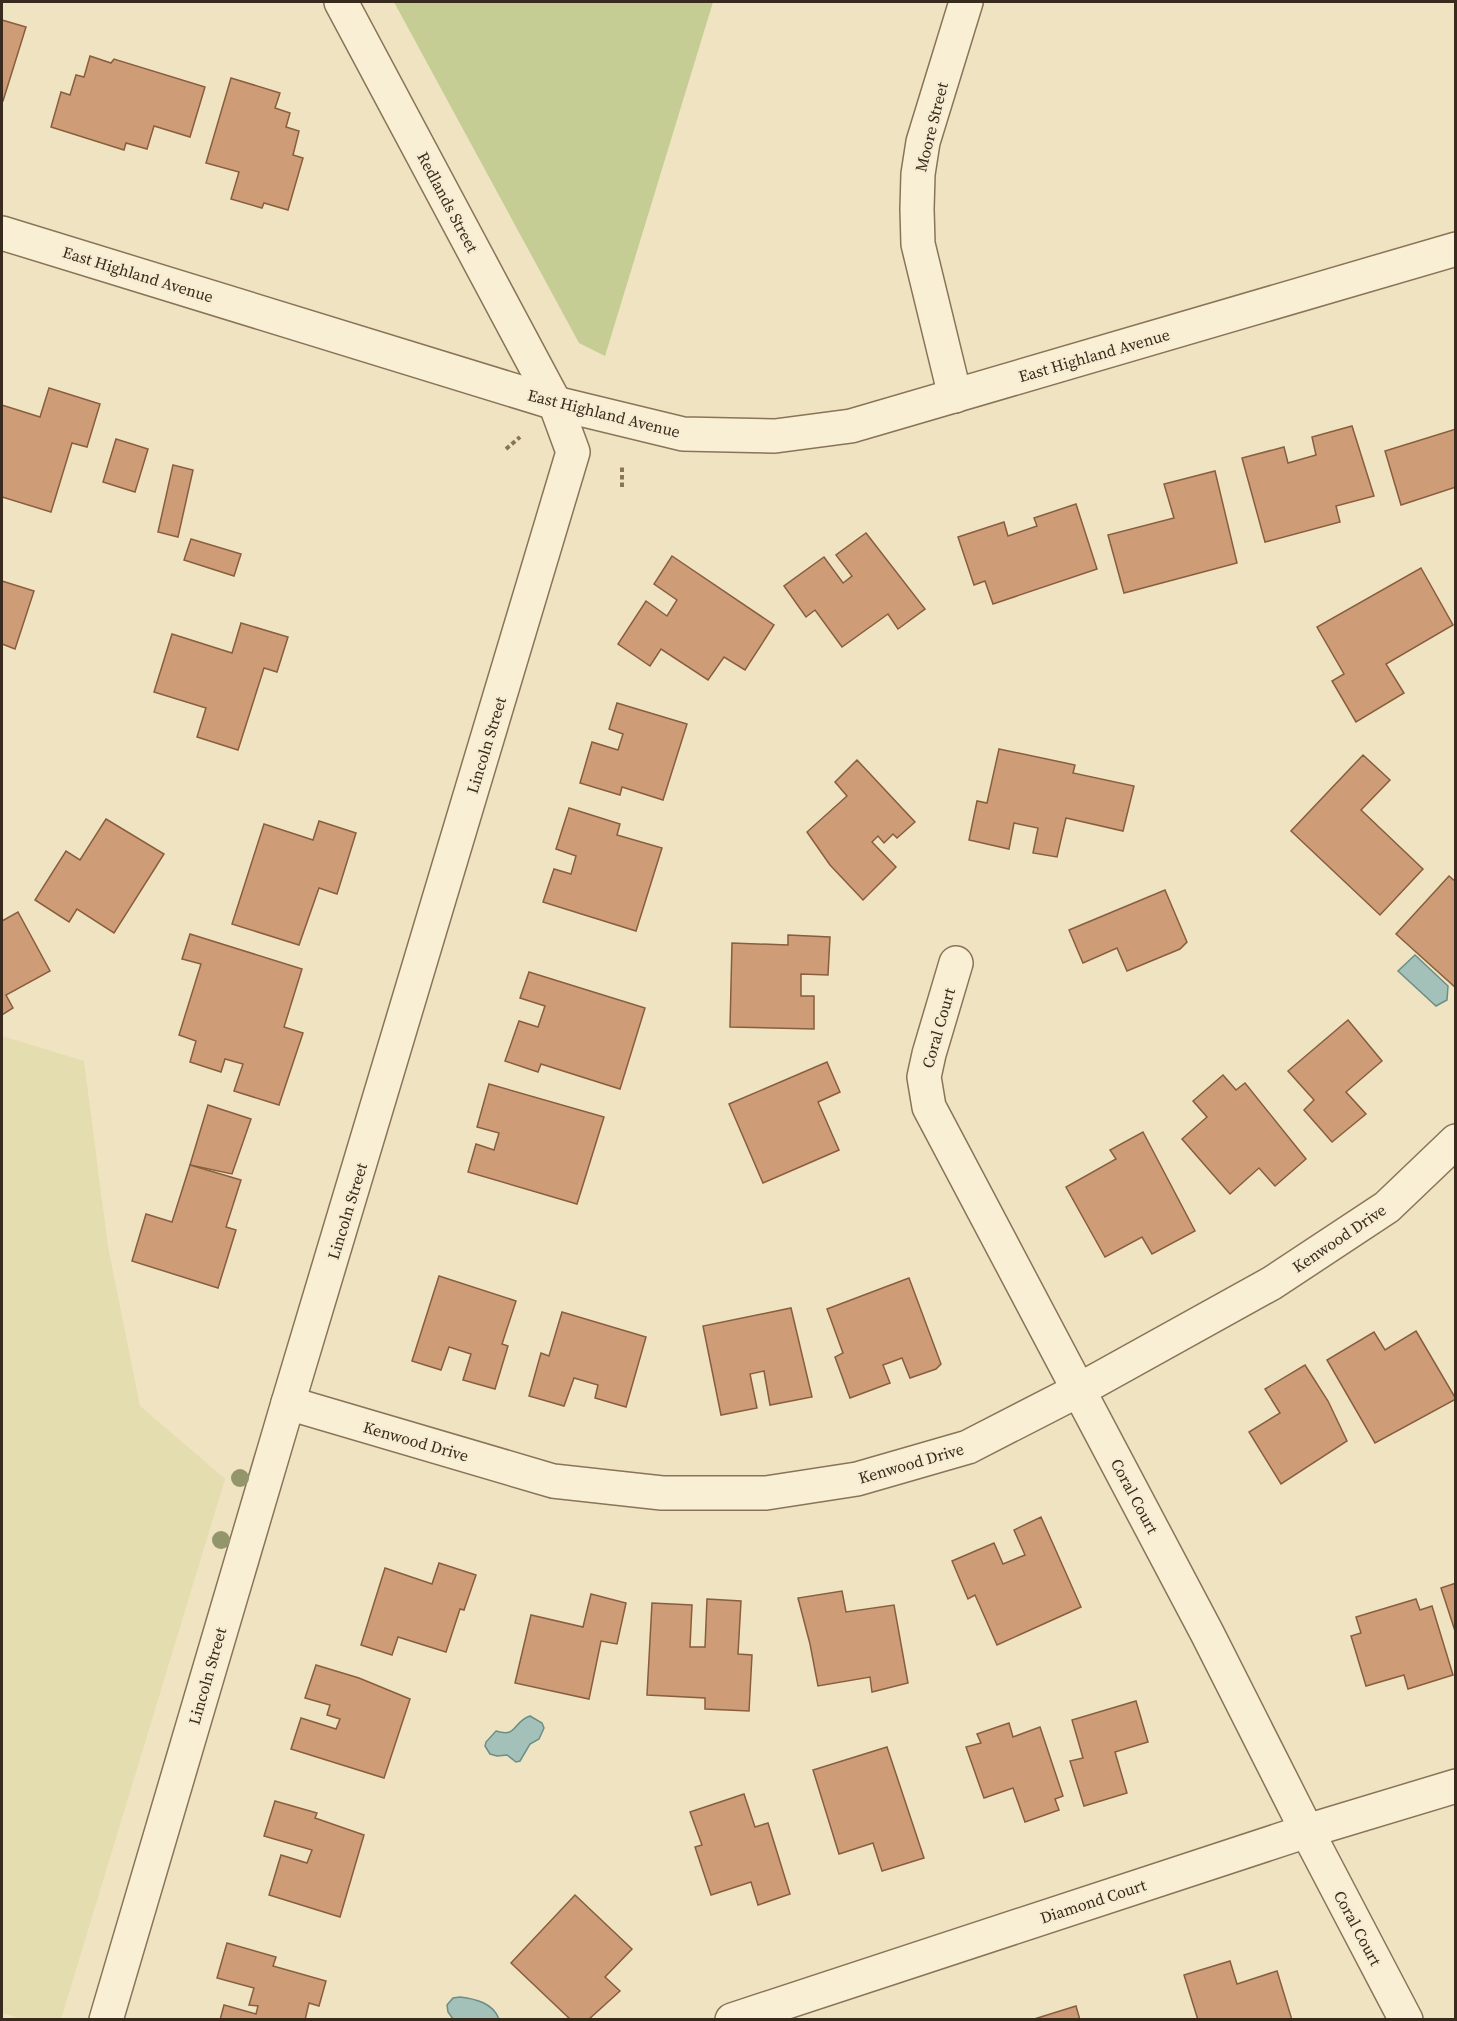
<svg xmlns="http://www.w3.org/2000/svg" width="1457" height="2021" font-family="'Source Serif 4',serif">
<rect width="100%" height="100%" fill="#efe3c1"/>
<path fill="#e4ddaf" d="M2 1036 84 1061 108 1247 140 1406 225 1479 61 2019H22L2 2013Z"/>
<path fill="#c5cd95" d="M394 2H713L605 356 579 343Z"/>
<g fill="#a4c1b9" stroke="#6b8f87" stroke-width="1.5">
<path d="M1415 955 1448 986 1447 1000 1436 1006 1398 971Z"/>
<path d="M530 1716 542 1723 544 1728 539 1739 530 1744 520 1761 516 1762 507 1755 497 1756 490 1754 485 1746 486 1742 496 1731C518 1738 512 1722 530 1716Z"/>
<path d="M460 1997C476 1999 493 2003 499 2019H453L448 2012 447 2005 453 1998Z"/>
</g>
<g fill="#ce9d77" stroke="#885e3e" stroke-width="1.5">
<path d="M2 20 26 27 3 101H2Z"/>
<path d="M90 56 111 63 114 59 205 87 190 137 154 126 147 149 126 143 124 150 51 127 61 92 70 95 76 75 84 77Z"/>
<path d="M231 78 280 93 275 108 290 113 286 127 299 131 293 155 303 158 288 210 264 203 262 208 231 199 239 172 206 163Z"/>
<path d="M49 388 100 404 87 447 72 443 51 512 2 497V405L40 417Z"/>
<path d="M1352 426 1374 496 1336 506 1340 522 1265 542 1242 458 1284 447 1288 463 1316 455 1312 437Z"/>
<path d="M1456 429V487L1401 505 1385 451Z"/>
<path d="M116 439 148 449 135 492 103 482Z"/>
<path d="M173 465 193 470 178 537 158 532Z"/>
<path d="M1215 471 1237 563 1124 593 1108 535 1174 518 1164 484Z"/>
<path d="M1076 504 1097 569 993 604 985 581 974 585 958 537 1004 522 1008 536 1037 526 1034 518Z"/>
<path d="M866 533 925 609 898 629 888 614 842 647 815 610 806 617 784 586 824 557 843 583 852 576 836 555Z"/>
<path d="M191 539 241 554 234 576 184 560Z"/>
<path d="M672 556 774 625 745 670 724 657 708 680 661 649 650 666 618 644 646 601 667 616 677 600 654 584Z"/>
<path d="M1421 568 1453 625 1386 664 1404 693 1356 722 1332 681 1344 674 1317 627Z"/>
<path d="M2 581 34 591 15 649 2 644Z"/>
<path d="M241 623 288 637 277 672 264 668 238 750 197 737 206 708 154 692 172 634 232 653Z"/>
<path d="M617 703 687 724 663 800 622 787 620 795 580 783 592 742 618 750 623 734 609 729Z"/>
<path d="M999 749 1075 765 1073 773 1134 786 1123 831 1066 818 1057 857 1033 853 1038 828 1014 823 1009 849 969 840 977 801 987 803Z"/>
<path d="M1363 755 1390 780 1361 810 1423 869 1380 915 1291 831Z"/>
<path d="M857 760 915 822 897 838 893 834 884 843 878 836 872 842 896 867 863 900 830 865 807 832 847 796 835 782Z"/>
<path d="M569 808 620 824 617 835 662 848 636 931 543 902 554 869 571 874 576 856 556 849Z"/>
<path d="M106 819 164 854 114 933 77 909 69 922 35 900 66 851 80 860Z"/>
<path d="M319 821 356 833 337 894 319 888 299 945 232 924 264 824 313 840Z"/>
<path d="M1449 876 1456 882V988L1396 934Z"/>
<path d="M1165 890 1187 942 1180 949 1127 971 1117 948 1083 963 1069 930Z"/>
<path d="M18 912 50 971 6 995 13 1008 2 1015V921Z"/>
<path d="M190 934 302 969 284 1027 303 1033 279 1105 234 1091 243 1064 225 1059 221 1072 190 1062 196 1041 179 1035 201 964 182 959Z"/>
<path d="M788 935 830 937 828 975 801 974V996H814V1029L730 1027 732 943 788 945Z"/>
<path d="M529 972 645 1008 620 1089 541 1064 538 1072 505 1061 519 1021 538 1027 545 1006 520 998Z"/>
<path d="M1348 1020 1382 1061 1346 1092 1366 1114 1332 1142 1304 1110 1314 1100 1288 1071Z"/>
<path d="M827 1062 840 1092 818 1102 839 1150 763 1183 729 1104Z"/>
<path d="M1223 1075 1236 1090 1245 1083 1306 1159 1275 1186 1259 1168 1230 1194 1182 1139 1207 1117 1193 1101Z"/>
<path d="M489 1084 604 1117 577 1204 468 1172 476 1144 494 1150 499 1133 477 1127Z"/>
<path d="M208 1105 251 1119 232 1174 190 1165Z"/>
<path d="M1143 1132 1195 1231 1152 1254 1142 1237 1105 1257 1066 1187 1116 1159 1110 1150Z"/>
<path d="M190 1165 241 1180 226 1227 236 1230 218 1288 132 1261 146 1214 172 1222Z"/>
<path d="M439 1276 516 1301 502 1344 508 1346 495 1389 463 1380 471 1354 449 1347 441 1370 412 1361Z"/>
<path d="M909 1278 941 1364 936 1369 910 1378 902 1358 883 1365 890 1383 850 1398 835 1357 843 1353 827 1309Z"/>
<path d="M791 1308 812 1397 770 1405 764 1371 750 1374 757 1408 721 1415 703 1326Z"/>
<path d="M562 1312 646 1337 626 1407 595 1398 598 1385 574 1378 564 1406 529 1396 541 1353 549 1356Z"/>
<path d="M1416 1331 1456 1399 1375 1443 1327 1360 1374 1332 1385 1350Z"/>
<path d="M1305 1365 1328 1401 1347 1441 1281 1484 1249 1432 1280 1413 1265 1389Z"/>
<path d="M1041 1517 1081 1607 997 1645 975 1595 968 1599 952 1561 994 1543 1003 1564 1025 1555 1014 1530Z"/>
<path d="M439 1563 476 1575 464 1610 460 1609 446 1652 398 1637 392 1655 361 1645 385 1568 432 1584Z"/>
<path d="M1456 1583V1634L1441 1588Z"/>
<path d="M842 1591 846 1612 894 1605 908 1683 872 1692 870 1677 818 1686 810 1644 798 1598Z"/>
<path d="M591 1594 626 1603 617 1644 601 1641 589 1699 515 1683 531 1615 583 1627Z"/>
<path d="M707 1599 741 1601 738 1654 752 1655 749 1711 705 1709V1698L647 1695 652 1603 692 1605 690 1647H705Z"/>
<path d="M1416 1599 1420 1610 1432 1606 1453 1675 1408 1689 1404 1675 1366 1686 1351 1636 1361 1633 1356 1617Z"/>
<path d="M316 1665 359 1678 410 1699 384 1778 291 1749 301 1718 336 1729 340 1719 327 1715 330 1705 305 1698Z"/>
<path d="M1136 1701 1148 1742 1115 1752 1127 1793 1084 1806 1070 1761 1083 1758 1072 1720Z"/>
<path d="M1009 1723 1013 1737 1040 1727 1063 1796 1055 1799 1059 1810 1025 1822 1013 1788 984 1798 966 1747 981 1743 977 1734Z"/>
<path d="M887 1747 924 1858 882 1871 873 1843 839 1854 813 1770Z"/>
<path d="M744 1794 755 1827 768 1823 790 1894 758 1905 751 1882 711 1895 695 1847 702 1845 690 1812Z"/>
<path d="M275 1801 317 1813 315 1818 364 1835 340 1917 269 1895 281 1855 307 1863 312 1850 264 1836Z"/>
<path d="M575 1895 632 1949 605 1977 620 1991 588 2020H571L511 1963Z"/>
<path d="M227 1943 276 1957 273 1966 326 1981 319 2006 309 2003 305 2020H220L224 2005 256 2014 258 2006 249 2005 254 1988 217 1978Z"/>
<path d="M1230 1961 1237 1984 1277 1971 1292 2020H1198L1184 1975Z"/>
<path d="M1076 2006 1080 2020H1031Z"/>
</g>
<g fill="none" stroke-linecap="round" stroke-linejoin="round">
<g stroke="#897458" stroke-width="36">
<g id="minor">
<path d="M955 396 918 244 917 209 918 174 923 142 966 2"/>
<path d="M956 963 929 1054 924 1077 929 1107 1207 1633 1307 1831 1406 2020"/>
<path d="M288 1403 553 1481 662 1493H766L857 1479 968 1447 1079 1390 1272 1283 1387 1207 1456 1141"/>
<path d="M106 2020 288 1403 573 452 555 403 341 2"/>
<path d="M732 2020 1307 1831 1456 1786"/>
</g>
</g>
<g stroke="#897458" stroke-width="36">
<path id="tertiary" d="M2 233 555 403 683 434 775 436 851 426 1456 249"/>
</g>
<g stroke="#897458" stroke-width="4" stroke-dasharray="4.5 3" stroke-linecap="butt">
<path d="M506 449 520 437"/>
<path d="M622 487V467"/>
</g>
<use href="#minor" stroke="#f9efd5" stroke-width="33"/>
<use href="#tertiary" stroke="#f9efd5" stroke-width="33"/>
</g>
<g fill="#93956a">
<circle cx="240" cy="1478" r="9"/>
<circle cx="221" cy="1540" r="9"/>
</g>
<g text-anchor="middle" dominant-baseline="central" stroke-width="4.5" stroke-linejoin="round" paint-order="stroke">
<g font-size="16" fill="#382b1d" stroke="#f6ecd1">
<text transform="translate(931 127) rotate(-76)">Moore Street</text>
<text transform="translate(448 202) rotate(62)">Redlands Street</text>
<text transform="translate(138 274) rotate(17)">East Highland Avenue</text>
<text transform="translate(1094 355) rotate(-16)">East Highland Avenue</text>
<text transform="translate(604 413) rotate(14)">East Highland Avenue</text>
<text transform="translate(486 745) rotate(-73)">Lincoln Street</text>
<text transform="translate(938 1028) rotate(-74)">Coral Court</text>
<text transform="translate(347 1211) rotate(-73)">Lincoln Street</text>
<text transform="translate(1339 1238) rotate(-34)">Kenwood Drive</text>
<text transform="translate(416 1441) rotate(16)">Kenwood Drive</text>
<text transform="translate(911 1463) rotate(-16)">Kenwood Drive</text>
<text transform="translate(1135 1496) rotate(62)">Coral Court</text>
<text transform="translate(207 1676) rotate(-74)">Lincoln Street</text>
<text transform="translate(1093 1901) rotate(-18)">Diamond Court</text>
<text transform="translate(1358 1928) rotate(62)">Coral Court</text>
</g>
</g>
<rect width="1457" height="2021" fill="none" stroke="#382b1d" stroke-width="6"/>
</svg>
